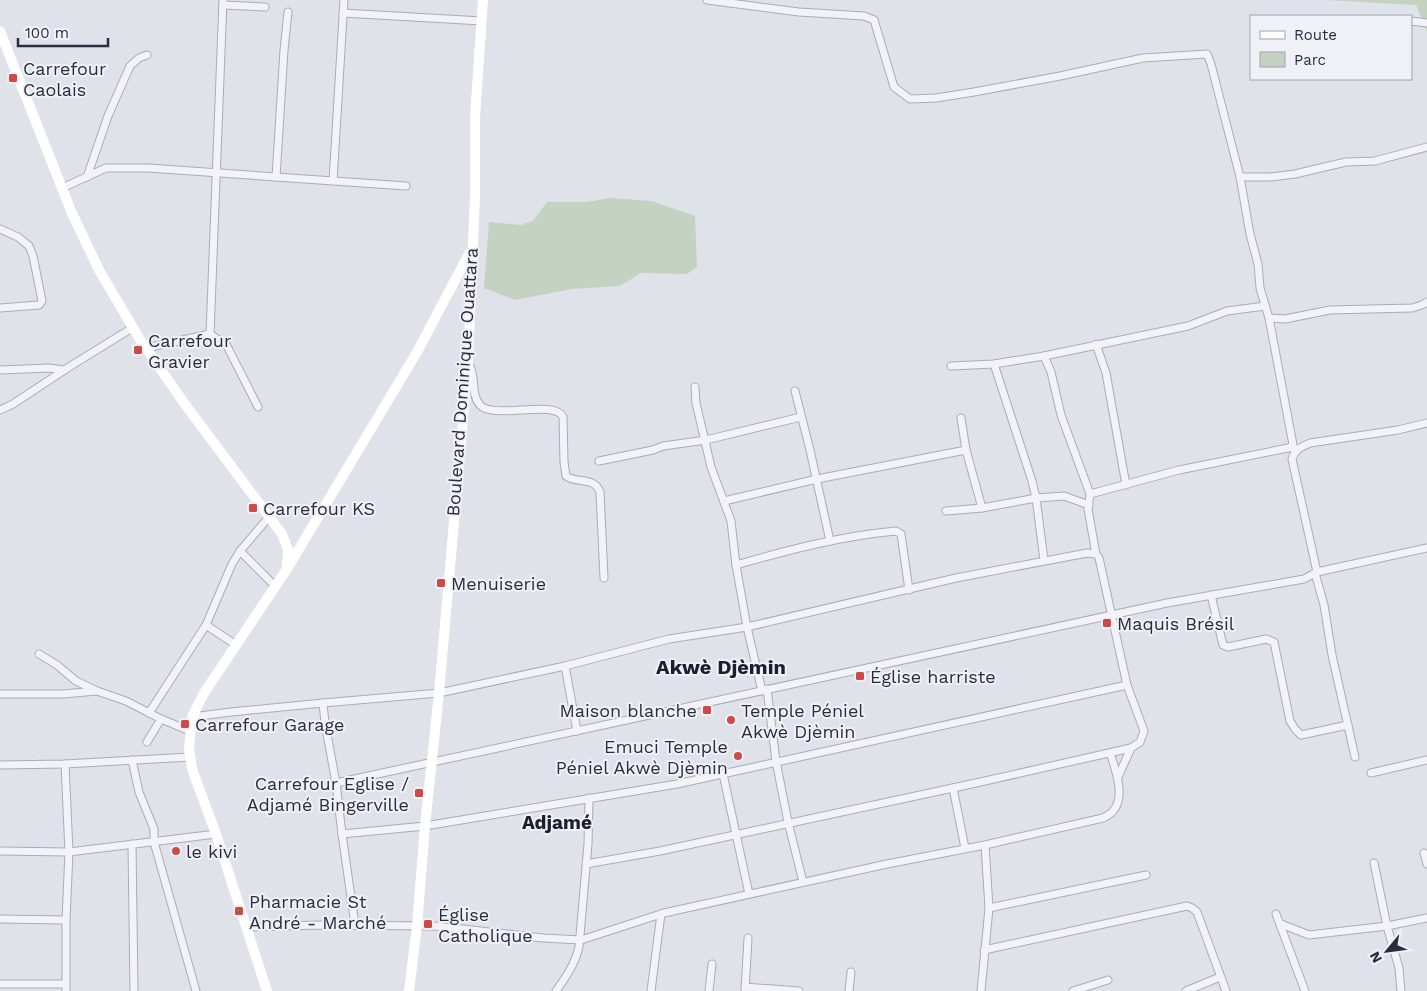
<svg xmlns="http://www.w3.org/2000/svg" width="1427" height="991" font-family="'Work Sans',sans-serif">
<rect width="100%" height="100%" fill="#e0e2e9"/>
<g fill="#c3d2c1">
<path d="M1326 0H1427V32L1416 5Z"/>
<path d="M610 198 651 201 695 216 697 267 687 274 641 273 620 286 572 289 515 300 484 288 489 222 521 225 533 221 547 202H587Z"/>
</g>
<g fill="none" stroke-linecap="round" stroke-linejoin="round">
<g stroke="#a9acb6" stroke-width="9">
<g id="street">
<path d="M707 0 799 12 864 16 874 20 894 87 910 99 936 98 974 92 1060 76 1143 58 1207 54 1211 64 1240 177H1271L1295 174 1346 162 1375 161 1427 147"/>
<path d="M223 5 265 7"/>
<path d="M343 13 482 21"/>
<path d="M1411 21 1427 23"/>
<path d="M87 177 108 116 130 66 139 58 147 55"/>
<path d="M276 177 284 50 288 12"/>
<path d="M1240 177 1250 234 1258 264 1260 288 1269 318 1285 319 1330 310 1412 308 1422 305 1427 302"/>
<path d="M333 181 344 0"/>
<path d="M62 188 106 168H148L406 186"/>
<path d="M0 229 18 237 29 246 33 256 42 301 39 305 0 308"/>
<path d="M1269 318 1294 450"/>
<path d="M210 334 223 0"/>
<path d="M1096 344 1106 373 1126 485"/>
<path d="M146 348 210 334 227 346 258 407"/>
<path d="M1044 356 1051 372 1061 415 1090 494 1088 509 1096 554"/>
<path d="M994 364 1032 481 1036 498 1064 496 1089 505"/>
<path d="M469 365C477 377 470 394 480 405 493 420 555 399 563 417L564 462 566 476C577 484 594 476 600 492L604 578"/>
<path d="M951 366 994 364 1044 356 1188 326 1227 311 1265 306"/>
<path d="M0 370 49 368 63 370"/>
<path d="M695 387 696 403 711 467 731 521 736 565 747 627 762 691"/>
<path d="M795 391 810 450 830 541"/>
<path d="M0 410 13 404 69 367 132 328"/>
<path d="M961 418 966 450 982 508"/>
<path d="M599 461 653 450 663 446 706 440 801 417"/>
<path d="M1090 494 1179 470 1293 447"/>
<path d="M724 501 817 479 966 450"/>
<path d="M946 511 982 508 1036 498 1044 560"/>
<path d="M240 551 275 586"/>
<path d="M736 565C788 550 841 536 896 531L901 534 909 590"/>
<path d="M1317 572 1292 459C1295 449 1301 447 1310 443L1398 430 1427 423"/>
<path d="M1315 573 1324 605 1332 655 1355 757"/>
<path d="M1211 595 1223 645 1228 647 1266 639 1274 642 1290 721 1295 729 1301 735 1348 725"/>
<path d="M206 625 236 645"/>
<path d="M39 654 57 665 76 681 97 691 126 701 161 719 190 731"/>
<path d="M565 666 577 731"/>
<path d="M767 689 776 761 788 822 803 882"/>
<path d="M0 694H63L97 691"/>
<path d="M323 703 439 693 565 666 669 639 747 627 956 578 1087 553 1096 554 1099 558 1127 685 1144 731 1140 742 1131 748 976 783 660 851 586 864"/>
<path d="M149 713 206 625 232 564 240 551 269 517"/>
<path d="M192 717 231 712 323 703 325 723 336 783 342 834"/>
<path d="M147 742 161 719"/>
<path d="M132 760 139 792 154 829V842L196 991"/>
<path d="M65 764 69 852 66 920V991"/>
<path d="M0 765 65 764 190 757"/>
<path d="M1371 773 1427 760"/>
<path d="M723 774 749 894"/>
<path d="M1118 777 1131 748"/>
<path d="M336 783 1167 603 1304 579 1317 572 1427 548"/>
<path d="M953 788 965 848"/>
<path d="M132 844 134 991"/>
<path d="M0 851 69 852 216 834"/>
<path d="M1424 853 1427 864"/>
<path d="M1374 863 1387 926 1399 968 1401 991"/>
<path d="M989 908 1146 875"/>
<path d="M1276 914 1305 991"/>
<path d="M0 919 66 920"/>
<path d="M1281 924 1309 935 1387 926 1427 918"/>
<path d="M355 925 342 834 425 826 677 784 1127 685"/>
<path d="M246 927 320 925 435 926 543 938 581 940 664 913 887 864 985 845 1103 818C1107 816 1111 814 1113 811 1126 797 1115 768 1110 753"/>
<path d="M984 950 1187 906 1192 908 1197 912 1226 991"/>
<path d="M0 984H66"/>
<path d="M745 987 799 991"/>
<path d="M556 991C566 977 575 964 579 947L588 844 589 798"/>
<path d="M651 991 661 914"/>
<path d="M709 991 712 964"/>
<path d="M745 991 748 938"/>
<path d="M849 991 851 972"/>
<path d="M981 991 989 908 985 845"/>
<path d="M1073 991 1108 980"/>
<path d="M1186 991 1220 977"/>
</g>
</g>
<use href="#street" stroke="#f3f3f7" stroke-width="7"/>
<g stroke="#fff" stroke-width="10">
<path d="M0 31 71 211 99 270 139 338 184 403 282 534 288 550 287 565"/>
<path d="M267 991 216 834 192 769 189 749 192 717 204 693 287 569 417 352 470 252"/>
<path d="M409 991 417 926 425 826 439 693 468 362 475 196V117L483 0"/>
</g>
</g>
<g fill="#cb4b48" stroke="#eff1f6" stroke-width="2">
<rect x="8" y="73" width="10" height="10" rx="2.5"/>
<rect x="133" y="345" width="10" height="10" rx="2.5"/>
<rect x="248" y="503" width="10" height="10" rx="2.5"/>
<rect x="436" y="578" width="10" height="10" rx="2.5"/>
<rect x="1102" y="618" width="10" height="10" rx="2.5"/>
<rect x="855" y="671" width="10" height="10" rx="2.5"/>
<rect x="702" y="705" width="10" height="10" rx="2.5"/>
<circle cx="731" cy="720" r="5"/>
<rect x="180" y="719" width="10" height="10" rx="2.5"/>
<circle cx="738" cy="756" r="5"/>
<rect x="414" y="788" width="10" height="10" rx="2.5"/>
<circle cx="176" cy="851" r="5"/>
<rect x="234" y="906" width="10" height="10" rx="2.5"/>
<rect x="423" y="919" width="10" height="10" rx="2.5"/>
</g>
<g text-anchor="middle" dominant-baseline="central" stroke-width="4" stroke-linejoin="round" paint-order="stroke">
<g font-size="18" fill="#292d40" stroke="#eff1f6" text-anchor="start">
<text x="23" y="68">Carrefour<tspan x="23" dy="21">Caolais</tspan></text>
<text x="148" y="340">Carrefour<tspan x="148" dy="21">Gravier</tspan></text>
<text x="263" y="508">Carrefour KS</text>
<text x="451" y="583">Menuiserie</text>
<text x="1117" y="623">Maquis Brésil</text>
<text x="870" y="676">Église harriste</text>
<text x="697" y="710" text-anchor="end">Maison blanche</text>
<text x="741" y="710">Temple Péniel<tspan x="741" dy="21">Akwè Djèmin</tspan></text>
<text x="195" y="724">Carrefour Garage</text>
<text x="728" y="746" text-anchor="end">Emuci Temple<tspan x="728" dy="21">Péniel Akwè Djèmin</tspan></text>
<text x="409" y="783" text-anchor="end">Carrefour Eglise /<tspan x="409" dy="21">Adjamé Bingerville</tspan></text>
<text x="186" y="851">le kivi</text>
<text x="249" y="901">Pharmacie St<tspan x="249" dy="21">André - Marché</tspan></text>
<text x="438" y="914">Église<tspan x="438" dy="21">Catholique</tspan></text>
</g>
<g font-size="18" fill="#292d40" stroke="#eff1f6">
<text transform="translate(462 382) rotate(-86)">Boulevard Dominique Ouattara</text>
</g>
<g font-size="19" font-weight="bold" fill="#1b1f30" stroke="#eff1f6">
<text x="557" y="822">Adjamé</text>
</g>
<g font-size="20" font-weight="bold" fill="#1b1f30" stroke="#eff1f6">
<text x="721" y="667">Akwè Djèmin</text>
</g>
</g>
<rect x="1250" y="15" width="162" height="65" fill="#eff1f6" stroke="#a0a3ad"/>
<rect x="1260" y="31" width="25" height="8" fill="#ffffff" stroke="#a0a3ad"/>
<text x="1294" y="40" font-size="15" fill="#292d40">Route</text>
<rect x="1260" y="52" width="25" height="15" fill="#c3d2c1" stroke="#a0a3ad"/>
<text x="1294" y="65" font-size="15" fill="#292d40">Parc</text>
<g transform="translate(1387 951) rotate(241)" stroke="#eff1f6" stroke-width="4" paint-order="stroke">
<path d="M0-4L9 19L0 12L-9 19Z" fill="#292d40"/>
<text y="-8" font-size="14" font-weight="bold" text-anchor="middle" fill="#292d40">N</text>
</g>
<path d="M18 38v8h90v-8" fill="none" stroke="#292d40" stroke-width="2.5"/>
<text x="25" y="38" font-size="15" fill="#292d40" stroke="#eff1f6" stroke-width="4" paint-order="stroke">100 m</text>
</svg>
